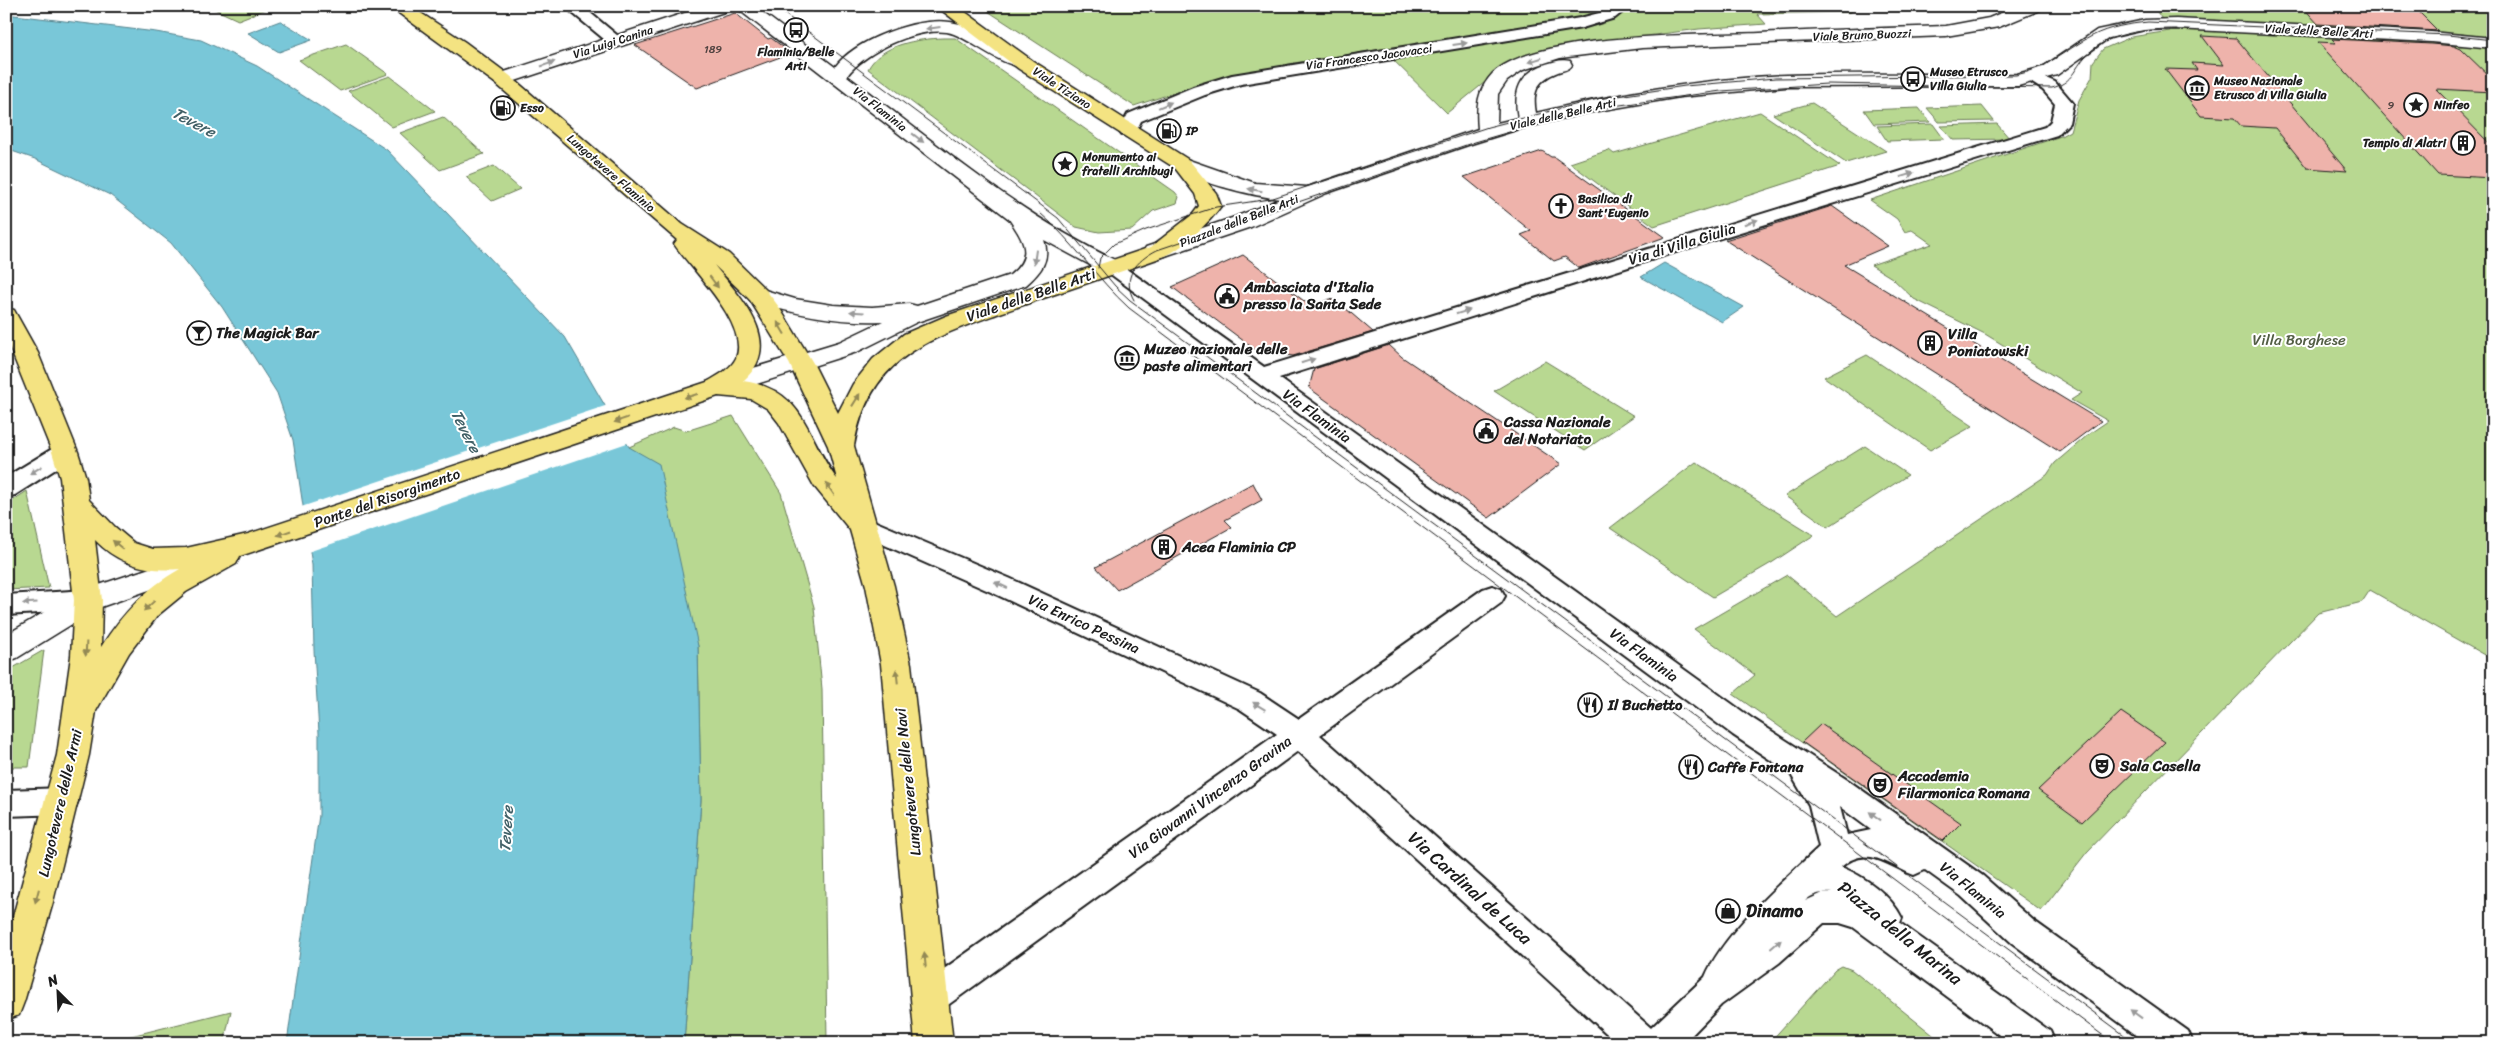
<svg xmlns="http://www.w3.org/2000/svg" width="2499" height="1049" font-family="Sriracha,sans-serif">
<rect width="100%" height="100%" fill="#fff"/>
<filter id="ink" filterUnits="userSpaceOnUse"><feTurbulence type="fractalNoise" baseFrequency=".02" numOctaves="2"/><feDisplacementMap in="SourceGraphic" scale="10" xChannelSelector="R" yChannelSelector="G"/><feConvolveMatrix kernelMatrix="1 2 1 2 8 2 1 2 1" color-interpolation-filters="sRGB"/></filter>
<g filter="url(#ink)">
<g fill="#b8d891" stroke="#6a7a56">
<path d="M208 6H274L238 20Z"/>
<path d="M980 6H1857L1851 12 1757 14 1766 24 1699 29 1564 47 1522 57 1506 65 1447 113 1382 49 1294 63 1203 83 1134 106Z"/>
<path d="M2153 6H2493V660L2370 590 2362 602 2318 613 2087 852 2041 911 1733 694 1755 675 1694 629 1787 575 1837 616 2047 475 2055 463 2089 434 2108 421 2071 400 2082 393 1985 334 1914 299 1892 278 1871 265 1932 244 1912 230 1905 232 1897 219 1870 200 2061 136 2070 131 2079 100 2092 77 2093 62 2103 49 2131 37 2170 31Z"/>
<path d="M943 38H955L1175 192 1179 197 1177 203 1153 211 1132 230 1099 232 1076 227 868 69C881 44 918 39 943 38Z"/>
<path d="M346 44 388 74 340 91 299 60Z"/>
<path d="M390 76 435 111 392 127 348 91Z"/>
<path d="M1812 103 1886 151 1846 163 1773 114Z"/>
<path d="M1982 106 1994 121 1939 122 1927 108Z"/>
<path d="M1919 108 1930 122 1874 124 1864 110Z"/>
<path d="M1760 112 1840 166 1654 226 1570 163 1609 150 1614 154Z"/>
<path d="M443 117 484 154 440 170 400 133Z"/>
<path d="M1933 124 1944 139 1887 141 1877 126Z"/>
<path d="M1997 124 2010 139 1953 140 1941 126Z"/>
<path d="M494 166 520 189 492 201 466 177Z"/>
<path d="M1867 355 1973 426 1930 450 1824 377Z"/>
<path d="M1545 361 1634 416 1585 450 1494 391Z"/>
<path d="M733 416 781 493 814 607 822 689 827 1043H684L701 800 698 646 629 447 674 427 686 431Z"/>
<path d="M1865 446 1908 475 1828 527 1785 496Z"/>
<path d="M1696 462 1814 535 1773 562 1713 597 1610 528Z"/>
<path d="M27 491 49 588 6 590V505Z"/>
<path d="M44 650 29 767H6V672Z"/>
<path d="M1842 966 1852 970 1943 1043H1769L1835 970Z"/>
<path d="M231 1011 224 1043H125L127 1037Z"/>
</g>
<g fill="#79c7d8" stroke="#54838d">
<path d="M6 14 156 32 201 40 257 66 387 150 565 337 629 447 659 464 698 646 701 800 684 1043H287L319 815V733L314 650 312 565 293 440 277 393 222 307 171 243 110 195 35 159 6 149Z"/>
<path d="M280 21H281L312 40 279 52 248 33Z"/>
<path d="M1664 263 1744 307 1722 322 1641 277Z"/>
</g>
<path fill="#fff" d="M608 405 630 442 308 552 301 507Z"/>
<g fill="#eeb3ab" stroke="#1c1c1c">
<path d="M2302 6H2413L2438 31 2318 24Z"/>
<path d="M735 13 768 39 771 38 791 53 697 88 635 45Z"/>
<path d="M2202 36 2236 38 2347 171 2307 168 2275 128 2241 126 2234 118 2201 116 2165 69 2197 70 2192 63 2224 65Z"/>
<path d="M2332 39 2431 44 2454 46 2461 49 2493 80V92L2436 89 2493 147V178L2438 175 2318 42 2336 43Z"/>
<path d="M1542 151 1551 157H1554L1665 237 1579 268 1565 257 1554 261 1521 235 1531 231 1464 177Z"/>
<path d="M1832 206 1888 246 1844 265 2101 421 2060 452 1725 240Z"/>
<path d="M1243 255 1312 307 1329 299 1337 301 1373 332 1293 356 1257 351 1172 287Z"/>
<path d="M1389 345 1402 357 1561 464 1489 518 1309 388 1314 369Z"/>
<path d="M1253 483 1262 500 1225 520 1232 527 1117 590 1096 567Z"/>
<path d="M2121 712 2165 742 2082 822 2038 790Z"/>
<path d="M1821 724 1930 801 1961 823 1943 841 1802 742Z"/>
</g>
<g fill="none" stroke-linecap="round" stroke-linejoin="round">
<g stroke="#1c1c1c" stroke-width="4">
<g id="street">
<path d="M564 6H582L624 41 622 44H610Z"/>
<path d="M1611 6H1630L1615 18 1582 28 1241 84 1205 95 1141 121 1134 135H1122L1119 131 1128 114 1193 87 1232 75 1580 18 1603 12Z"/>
<path d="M2032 72 2055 82 2073 103 2069 123 2057 135 1701 244 1279 378 1753 719 1849 781 1983 876 2034 921 2188 1031 2193 1043H2147L2012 943 1961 896 1925 870 1914 875C1889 866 1867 843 1841 867 1864 876 1891 895 1902 918L1900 923 2050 1031 2055 1043H2010L1853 927 1840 923H1824L1779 963 1721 1005 1684 1043H1617L1298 751 941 1010 929 1015 917 1010 912 999 917 988 1277 734 1240 709 991 592 853 531 849 525 853 519 862 516 1009 578 1260 693 1299 719 1483 589 1492 586 1501 589 1505 596 1501 603 1320 735 1651 1028 1705 977C1725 931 1782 882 1819 847L1809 805 1790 773 1733 735 1101 267 1104 263 1111 261 1118 263 1264 367 2045 127 2051 121 2055 104 2043 90 2023 77 2026 73ZM1840 807 1871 830 1847 835ZM1823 893 1805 901C1812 894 1823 892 1832 893Z"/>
<path d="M65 444 73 446 77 452 73 458 15 495 6 497V477L57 446Z"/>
<path d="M88 590 97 593 101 600 97 607 88 610 6 615V595Z"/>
<path d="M63 788 74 792 78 801 74 810 63 814 6 816V790Z"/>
</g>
</g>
<g stroke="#1c1c1c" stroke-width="3">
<g id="secondary">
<path d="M706 6H733L730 10 509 83H495L493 79 495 75Z"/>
<path d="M734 6H754L835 67C855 40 916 17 950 22 978 26 1002 45 1027 58L1029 62 1027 66C1008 71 973 41 954 34 924 23 864 52 847 76 935 142 1019 215 1119 262L1122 267 1119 272 1111 274 1103 272 1044 240C1051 260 1041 272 1026 285L917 322 857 352 725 394 716 396 707 394 704 388 707 382 839 342 883 321C837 323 793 314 750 300L746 295 750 290 758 288 795 299 833 305 872 307 909 304 917 306 1010 275C1034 256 1024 241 1009 219Z"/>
<path d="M2018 6H2043L2040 10 1999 27 1946 36 1642 48 1560 58 1523 70 1507 81 1498 94 1497 123 1518 118C1513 92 1519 73 1546 64 1554 62 1561 59 1570 61L1572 65C1569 70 1564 70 1558 72 1537 80 1532 92 1536 113 1618 93 1702 79 1786 75 1863 72 1941 75 2017 74L2043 67 2097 30 2145 20 2176 19 2431 32 2493 38V48L2431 42 2176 29 2145 30 2109 38 2057 75 2018 86 1786 87 1680 97 1586 113 1516 130 1468 145 1327 193 1251 227 1162 257 1154 259 1146 257 1143 252 1146 247 1235 217 1280 199C1259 197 1183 180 1172 164L1175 160 1182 158 1189 160 1255 183 1307 187 1478 129C1476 107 1477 90 1493 73 1535 33 1701 35 1760 33 1822 30 1884 28 1946 26L1989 18Z"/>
<path d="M213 547 223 550 227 557 223 564 98 608 17 658 6 662V635L78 592Z"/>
</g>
</g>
<g stroke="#1c1c1c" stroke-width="3">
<path id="primary" d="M389 6H410L465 42 509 75 682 224 729 254 766 290 779 307 813 363 838 413 853 384 873 359 904 334 946 316 1151 247 1193 214 1199 206 1195 194 1175 168 1019 69 936 6H957L1033 61 1189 160 1216 193 1221 206C1210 221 1183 249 1165 256 1147 263 1127 269 1108 276 1071 289 1034 301 997 314 924 341 869 359 854 446L894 586 911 664 953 1043H915L881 664 866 586 850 530 814 486 779 423 768 409 751 399 718 396 240 556 236 564 186 592 158 615 129 653 96 711 89 755 53 902 24 1002 19 1015 6 1020V942L57 755 71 656 74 600 60 478 52 452 6 338V308L14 310 38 353 78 452 86 478 89 500 115 527 134 543 153 549 186 548 248 534 707 382C717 376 731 369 736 358 750 325 691 269 674 244L677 240 495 83ZM714 265 750 300 789 363 828 446 837 479C805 436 806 390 743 381 786 343 741 298 714 265ZM95 540C118 564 147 572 180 569 146 588 122 614 101 647L102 600Z"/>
</g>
<use href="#street" fill="#fff" fill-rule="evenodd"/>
<use href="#secondary" fill="#fff" fill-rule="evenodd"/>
<use href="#primary" fill="#f4e382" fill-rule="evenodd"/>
<g stroke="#1c1c1c" stroke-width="1">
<path d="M774 6 1058 218 1115 286 1130 300 2135 1043"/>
<path d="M1040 213C1073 241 1097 279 1129 308L2113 1043"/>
<path d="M1098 268 1100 258 1114 244 1146 230 1216 207 1270 199 1488 127 1598 99 1685 86 1775 78 2016 75C2046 69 2065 50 2092 36 2109 27 2129 24 2148 22L2448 35 2493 40"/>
<path d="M1134 300C1121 277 1136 261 1157 250L1475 142 1547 121 1613 106 1721 91 1827 84 2052 88C2071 83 2073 72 2084 58 2106 32 2146 29 2177 29"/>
</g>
</g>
<defs><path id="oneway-solid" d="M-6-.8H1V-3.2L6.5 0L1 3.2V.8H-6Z" transform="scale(1.25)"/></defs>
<g fill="#999">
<use href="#oneway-solid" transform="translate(933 28) rotate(173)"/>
<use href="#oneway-solid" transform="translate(1460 44) rotate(-8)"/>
<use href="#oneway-solid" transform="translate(1535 60) rotate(163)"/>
<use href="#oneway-solid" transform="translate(548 64) rotate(-19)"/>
<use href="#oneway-solid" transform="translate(1165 105) rotate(-23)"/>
<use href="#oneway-solid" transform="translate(918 138) rotate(38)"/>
<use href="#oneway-solid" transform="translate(1907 175) rotate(-17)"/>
<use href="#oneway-solid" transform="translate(1255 190) rotate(-170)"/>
<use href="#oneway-solid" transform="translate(1751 222) rotate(-17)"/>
<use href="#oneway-solid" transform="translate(1035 257) rotate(98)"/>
<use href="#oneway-solid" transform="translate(857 312) rotate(-177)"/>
<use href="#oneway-solid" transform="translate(1463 312) rotate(-17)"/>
<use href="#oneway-solid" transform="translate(1308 361) rotate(-17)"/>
<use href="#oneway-solid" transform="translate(36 470) rotate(149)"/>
<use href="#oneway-solid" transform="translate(1001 585) rotate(-156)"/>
<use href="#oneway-solid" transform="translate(30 603) rotate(177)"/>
<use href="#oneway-solid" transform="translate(1259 706) rotate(-149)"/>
<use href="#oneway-solid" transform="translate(1875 816) rotate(-144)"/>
<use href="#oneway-solid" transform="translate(1776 944) rotate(-41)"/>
<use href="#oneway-solid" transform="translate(2136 1014) rotate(-144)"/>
</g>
<g fill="#938954">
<use href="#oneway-solid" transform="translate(714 282) rotate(53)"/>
<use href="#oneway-solid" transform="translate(781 328) rotate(-121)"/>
<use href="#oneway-solid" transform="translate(691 396) rotate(162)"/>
<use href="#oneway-solid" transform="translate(856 400) rotate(-58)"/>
<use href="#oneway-solid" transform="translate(621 420) rotate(161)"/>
<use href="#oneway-solid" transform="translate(830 489) rotate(-125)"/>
<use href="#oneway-solid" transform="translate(284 533) rotate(161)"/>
<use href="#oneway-solid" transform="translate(118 545) rotate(-140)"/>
<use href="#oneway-solid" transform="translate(149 606) rotate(137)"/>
<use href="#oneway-solid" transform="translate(86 649) rotate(93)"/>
<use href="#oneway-solid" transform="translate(897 676) rotate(-96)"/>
<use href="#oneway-solid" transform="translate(37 896) rotate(105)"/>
<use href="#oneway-solid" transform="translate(925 960) rotate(-96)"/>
</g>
</g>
<defs>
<g id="bus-ring" transform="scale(1.25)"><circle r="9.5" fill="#fff" stroke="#1c1c1c" stroke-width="1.5"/><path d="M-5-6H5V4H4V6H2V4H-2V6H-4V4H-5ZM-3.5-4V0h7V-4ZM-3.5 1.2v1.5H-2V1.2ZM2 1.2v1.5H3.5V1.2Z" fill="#1c1c1c"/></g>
<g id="museum-ring" transform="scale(1.25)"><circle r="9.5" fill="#fff" stroke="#1c1c1c" stroke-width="1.5"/><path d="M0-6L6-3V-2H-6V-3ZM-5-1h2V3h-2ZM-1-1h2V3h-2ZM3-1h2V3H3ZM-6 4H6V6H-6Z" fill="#1c1c1c"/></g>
<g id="sight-ring" transform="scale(1.25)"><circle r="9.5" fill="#fff" stroke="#1c1c1c" stroke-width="1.5"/><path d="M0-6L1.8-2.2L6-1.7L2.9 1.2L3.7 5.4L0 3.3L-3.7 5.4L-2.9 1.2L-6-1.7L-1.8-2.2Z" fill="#1c1c1c"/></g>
<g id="fuel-ring" transform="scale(1.25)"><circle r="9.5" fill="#fff" stroke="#1c1c1c" stroke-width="1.5"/><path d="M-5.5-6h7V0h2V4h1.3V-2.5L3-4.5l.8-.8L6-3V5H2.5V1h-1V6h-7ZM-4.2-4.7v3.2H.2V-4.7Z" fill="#1c1c1c"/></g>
<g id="building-ring" transform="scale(1.25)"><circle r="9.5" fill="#fff" stroke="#1c1c1c" stroke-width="1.5"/><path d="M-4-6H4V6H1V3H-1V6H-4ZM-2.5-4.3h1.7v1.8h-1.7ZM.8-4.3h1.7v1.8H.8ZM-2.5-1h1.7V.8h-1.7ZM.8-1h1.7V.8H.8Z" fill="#1c1c1c"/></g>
<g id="church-ring" transform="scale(1.25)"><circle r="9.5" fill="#fff" stroke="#1c1c1c" stroke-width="1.5"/><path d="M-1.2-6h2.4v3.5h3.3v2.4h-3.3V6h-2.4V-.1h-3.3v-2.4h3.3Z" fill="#1c1c1c"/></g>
<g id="civic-ring" transform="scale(1.25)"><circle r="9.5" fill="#fff" stroke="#1c1c1c" stroke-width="1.5"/><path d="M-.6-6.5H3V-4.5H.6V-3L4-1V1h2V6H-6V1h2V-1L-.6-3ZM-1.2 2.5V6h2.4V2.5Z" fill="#1c1c1c"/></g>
<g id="bar-ring" transform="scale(1.25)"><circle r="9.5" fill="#fff" stroke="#1c1c1c" stroke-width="1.5"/><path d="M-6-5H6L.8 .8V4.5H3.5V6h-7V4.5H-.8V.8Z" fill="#1c1c1c"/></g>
<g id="restaurant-ring" transform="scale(1.25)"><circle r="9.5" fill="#fff" stroke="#1c1c1c" stroke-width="1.5"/><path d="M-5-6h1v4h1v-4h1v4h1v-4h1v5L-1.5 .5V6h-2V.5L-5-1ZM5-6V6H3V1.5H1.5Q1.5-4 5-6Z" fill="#1c1c1c"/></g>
<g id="theatre-ring" transform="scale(1.25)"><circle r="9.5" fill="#fff" stroke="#1c1c1c" stroke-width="1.5"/><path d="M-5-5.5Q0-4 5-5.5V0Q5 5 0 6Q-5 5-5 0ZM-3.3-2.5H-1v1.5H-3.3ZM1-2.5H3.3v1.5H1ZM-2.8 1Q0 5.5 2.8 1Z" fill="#1c1c1c"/></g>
<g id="shop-ring" transform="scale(1.25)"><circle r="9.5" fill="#fff" stroke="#1c1c1c" stroke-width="1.5"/><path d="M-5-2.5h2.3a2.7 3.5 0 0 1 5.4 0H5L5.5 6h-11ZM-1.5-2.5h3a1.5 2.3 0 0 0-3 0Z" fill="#1c1c1c"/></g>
</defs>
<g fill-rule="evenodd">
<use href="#bus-ring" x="796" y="30"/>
<use href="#bus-ring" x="1913" y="79"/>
<use href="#museum-ring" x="2197" y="88"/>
<use href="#sight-ring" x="2416" y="105"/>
<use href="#fuel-ring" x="503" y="108"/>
<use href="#fuel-ring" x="1169" y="131"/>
<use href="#building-ring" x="2463" y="143"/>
<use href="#sight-ring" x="1065" y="164"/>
<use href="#church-ring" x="1561" y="206"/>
<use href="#civic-ring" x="1227" y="296"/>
<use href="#bar-ring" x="199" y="333"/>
<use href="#building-ring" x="1930" y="343"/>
<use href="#museum-ring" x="1127" y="358"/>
<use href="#civic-ring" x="1486" y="431"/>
<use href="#building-ring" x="1164" y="547"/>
<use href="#restaurant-ring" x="1590" y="705"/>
<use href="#theatre-ring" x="2102" y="766"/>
<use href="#restaurant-ring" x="1691" y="767"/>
<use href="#theatre-ring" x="1880" y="785"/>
<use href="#shop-ring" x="1728" y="911"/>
</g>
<g text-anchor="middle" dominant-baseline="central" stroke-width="4" stroke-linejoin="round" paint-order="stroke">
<g font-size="11" fill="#504240">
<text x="713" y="49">189</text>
<text x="2391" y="105">9</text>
</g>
<g font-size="12" fill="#1c1c1c" stroke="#fff">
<text transform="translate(2319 31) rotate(3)">Viale delle Belle Arti</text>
<text transform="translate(1862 35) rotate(-2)">Viale Bruno Buozzi</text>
<text transform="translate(613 42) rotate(-18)">Via Luigi Canina</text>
<text transform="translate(1369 57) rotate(-8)">Via Francesco Jacovacci</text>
<text transform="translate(1062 88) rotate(33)">Viale Tiziano</text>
<text transform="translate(880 109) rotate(38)">Via Flaminia</text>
<text transform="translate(1563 114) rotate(-13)">Viale delle Belle Arti</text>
<text transform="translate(611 173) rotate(41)">Lungotevere Flaminio</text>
<text transform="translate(1239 221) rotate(-21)">Piazzale delle Belle Arti</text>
</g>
<g font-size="12" font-weight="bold" fill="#1c1c1c" stroke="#fff" text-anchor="start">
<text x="796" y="52" text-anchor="middle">Flaminia/Belle<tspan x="796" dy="14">Arti</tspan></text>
<text x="1930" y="72">Museo Etrusco<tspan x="1930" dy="14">Villa Giulia</tspan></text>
<text x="2214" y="81">Museo Nazionale<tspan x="2214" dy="14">Etrusco di Villa Giulia</tspan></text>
<text x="2434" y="105">Ninfeo</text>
<text x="520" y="108">Esso</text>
<text x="1186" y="131">IP</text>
<text x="2446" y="143" text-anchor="end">Tempio di Alatri</text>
<text x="1082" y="157">Monumento ai<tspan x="1082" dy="14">fratelli Archibugi</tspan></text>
<text x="1578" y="199">Basilica di<tspan x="1578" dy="14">Sant'Eugenio</tspan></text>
</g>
<g font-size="15" fill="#1c1c1c" stroke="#fff">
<text transform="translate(1682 244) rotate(-17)">Via di Villa Giulia</text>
<text transform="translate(1031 295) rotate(-19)">Viale delle Belle Arti</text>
<text transform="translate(1317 416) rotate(36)">Via Flaminia</text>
<text transform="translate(387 498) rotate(-19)">Ponte del Risorgimento</text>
<text transform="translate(1084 624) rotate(25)">Via Enrico Pessina</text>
<text transform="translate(1644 655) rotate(36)">Via Flaminia</text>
<text transform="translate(908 782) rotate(-96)">Lungotevere delle Navi</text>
<text transform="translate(1210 797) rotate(-36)">Via Giovanni Vincenzo Gravina</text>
<text transform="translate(60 803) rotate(-77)">Lungotevere delle Armi</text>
<text transform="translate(1973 890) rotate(39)">Via Flaminia</text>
</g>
<g font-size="15" font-weight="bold" fill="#1c1c1c" stroke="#fff" text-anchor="start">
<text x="1244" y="287">Ambasciata d'Italia<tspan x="1244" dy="17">presso la Santa Sede</tspan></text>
<text x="216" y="333">The Magick Bar</text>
<text x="1948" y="334">Villa<tspan x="1948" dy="17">Poniatowski</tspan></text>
<text x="1144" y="349">Muzeo nazionale delle<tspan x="1144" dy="17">paste alimentari</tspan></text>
<text x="1504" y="422">Cassa Nazionale<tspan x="1504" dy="17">del Notariato</tspan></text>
<text x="1182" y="547">Acea Flaminia CP</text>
<text x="1608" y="705">Il Buchetto</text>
<text x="2120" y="766">Sala Casella</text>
<text x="1708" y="767">Caffe Fontana</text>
<text x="1898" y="776">Accademia<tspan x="1898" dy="17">Filarmonica Romana</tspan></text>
</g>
<g font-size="15" fill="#535e45" stroke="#fff">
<text x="2299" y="340">Villa Borghese</text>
</g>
<g font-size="16" font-style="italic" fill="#416067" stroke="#fff">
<text transform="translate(194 122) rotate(28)">Tevere</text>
<text transform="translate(466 431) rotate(63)">Tevere</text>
<text transform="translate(506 829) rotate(-86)">Tevere</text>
</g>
<g font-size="18" fill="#1c1c1c" stroke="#fff">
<text transform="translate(1470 888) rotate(42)">Via Cardinal de Luca</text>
<text transform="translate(1900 933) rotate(39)">Piazza della Marina</text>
</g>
<g font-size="18" font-weight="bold" fill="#1c1c1c" stroke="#fff" text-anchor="start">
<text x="1746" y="911">Dinamo</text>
</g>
</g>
<rect width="2499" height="1049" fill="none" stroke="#fff" stroke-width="25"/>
<rect x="12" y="12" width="2474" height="1024" fill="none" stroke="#1c1c1c" stroke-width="2" filter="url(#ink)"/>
<g transform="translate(58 992) rotate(336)" stroke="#ffffff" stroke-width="4" paint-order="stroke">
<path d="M0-4L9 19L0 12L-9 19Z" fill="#1c1c1c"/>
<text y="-8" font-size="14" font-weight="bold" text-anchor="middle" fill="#1c1c1c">N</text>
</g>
</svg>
